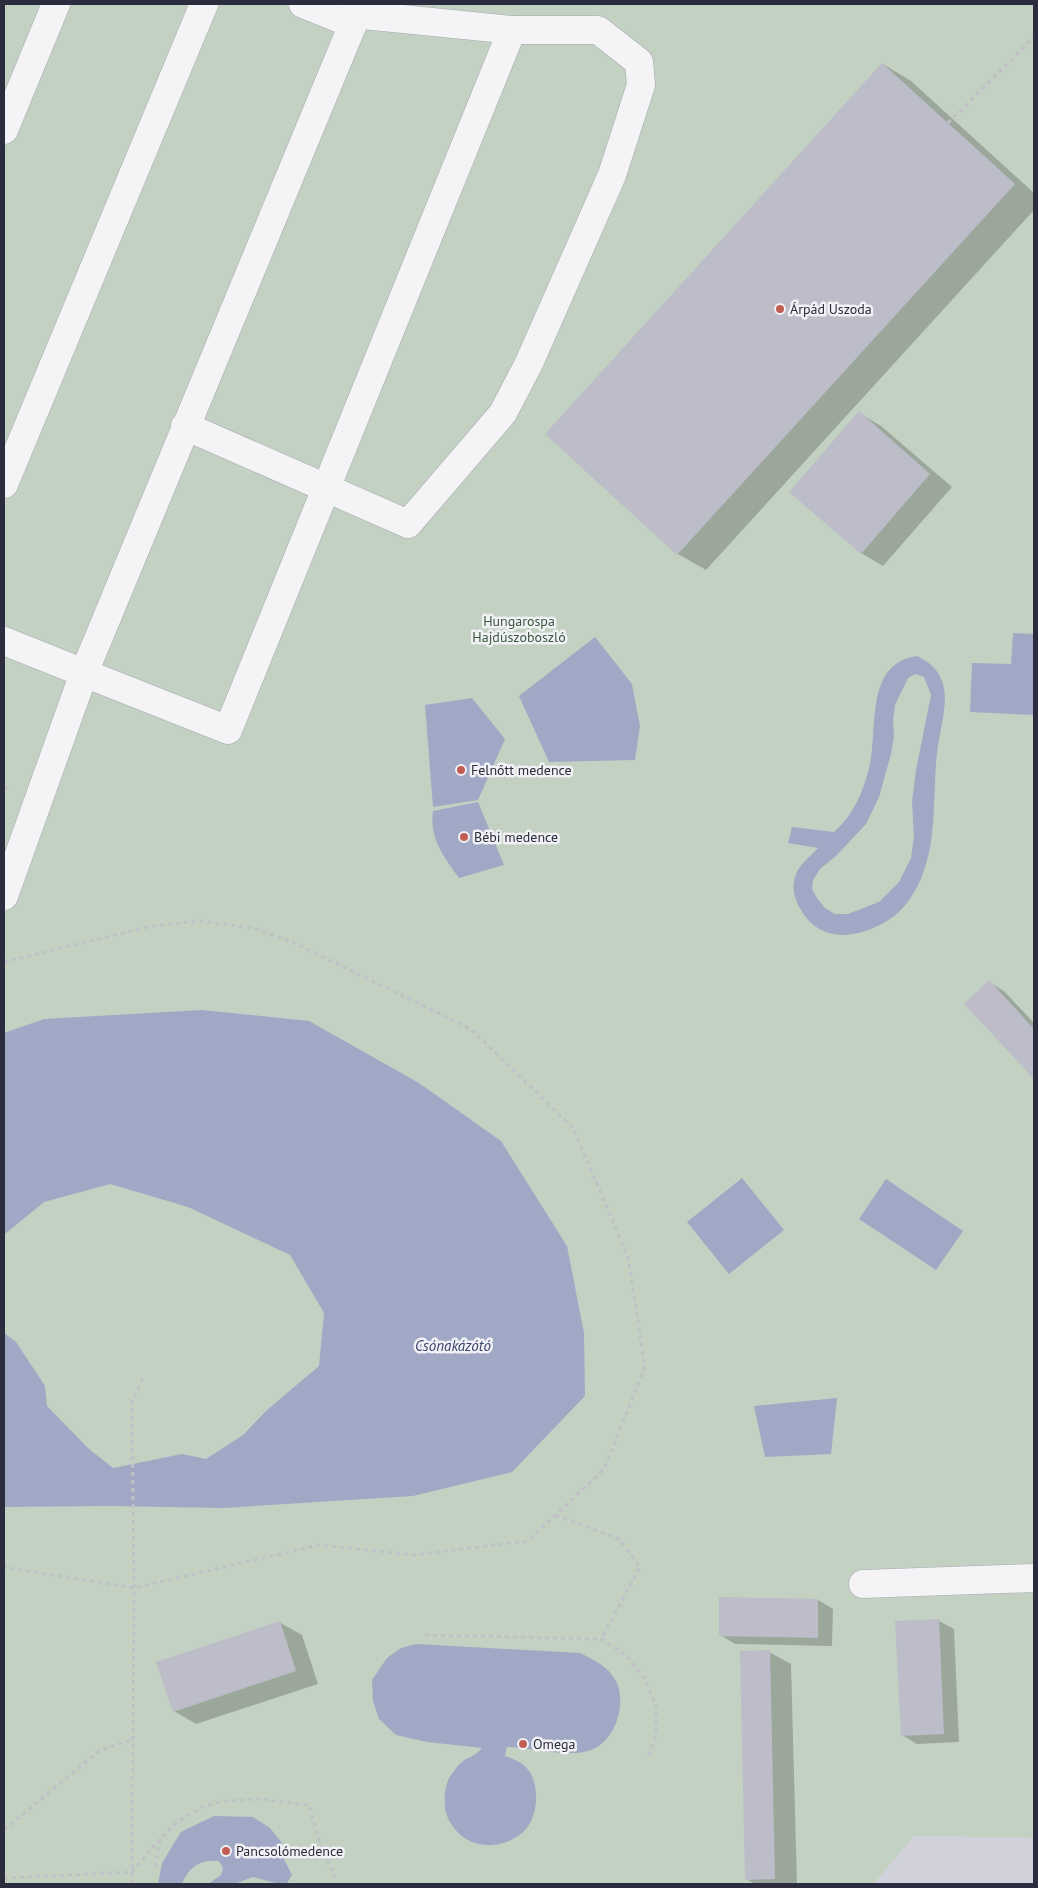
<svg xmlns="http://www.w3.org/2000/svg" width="1038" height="1888" font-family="'PT Sans',sans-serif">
<rect width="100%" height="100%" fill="#e1e2e8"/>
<path fill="#d0d1da" d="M913 1836 1034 1838V1884H876V1881Z"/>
<path fill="#c3d1c3" d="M4 4H1034V1838L914 1836 876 1881V1884H4Z"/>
<g fill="#a0a8c5" fill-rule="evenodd">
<path d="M1013 633 1034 634V715L970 712 972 663 1011 664Z"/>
<path d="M595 637 632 684 640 726 635 760 549 762 519 696Z"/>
<path d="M917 656C957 675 944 709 938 745 932 786 938 835 923 873 918 889 906 907 893 917 863 938 822 946 801 910 794 898 791 887 796 874 799 865 811 856 818 848L788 843 792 827 834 832C855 814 866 786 871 758 877 722 867 663 917 656ZM915 674 924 677 931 695 916 770 912 802 914 836 911 858 899 882 879 902 848 914H835L825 908 817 898 812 889 813 880 820 869 837 855 866 824 879 797 891 754 894 737 893 721 895 705 908 678Z"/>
<path d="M472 698 505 739 478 800 433 807 425 705Z"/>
<path d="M478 802 504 865 459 878C444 857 429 838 433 811Z"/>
<path d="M202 1010 309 1021 419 1083 501 1141 567 1246 584 1333 585 1396 512 1472 413 1496 224 1508 111 1506 4 1507V1333L16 1342 45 1386 47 1406 89 1449 113 1468 182 1454 206 1459 243 1435 267 1410 319 1366 324 1313 290 1255 188 1207 110 1184 44 1202 5 1234 4 1237V1033L44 1019Z"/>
<path d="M742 1178 784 1230 729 1274 687 1222Z"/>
<path d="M886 1179 963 1231 936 1270 859 1219Z"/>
<path d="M837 1398 831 1454 765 1457 754 1406Z"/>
<path d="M416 1644 580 1653C594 1660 608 1666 616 1681 627 1703 616 1741 591 1750 568 1758 532 1748 507 1747L505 1756C515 1759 524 1763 530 1772 540 1790 538 1819 522 1833 499 1852 465 1849 450 1822 443 1811 443 1790 449 1778 452 1774 457 1766 461 1763 468 1756 474 1758 482 1748L427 1742 396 1735 379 1719 373 1701 372 1680 387 1658 401 1648Z"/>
<path d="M214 1816 253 1817 270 1828 282 1843 284 1859 292 1875 287 1883 279 1884 253 1877 234 1884H208L221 1875 223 1868 219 1861C201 1859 188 1867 182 1884H158L162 1863 181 1832Z"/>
</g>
<g fill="#0003">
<path d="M883 64 911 81 1034 193V210L706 570 678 554 547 434Z"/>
<path d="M859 413 881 426 952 487 883 566 861 553Z"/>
<path d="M989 982 1004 991 1034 1023V1077L966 1004Z"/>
<path d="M818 1600 833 1609 832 1646 735 1644 720 1635Z"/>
<path d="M939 1621 954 1629 959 1742 917 1744 902 1735Z"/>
<path d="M279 1622 302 1635 318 1684 196 1724 174 1711Z"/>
<path d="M769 1652 791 1664 797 1884H755L746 1879Z"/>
</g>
<g fill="#bcbdc8">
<path d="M882 63 1015 184 677 555 545 434Z"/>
<path d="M859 411 930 474 861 554 789 492Z"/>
<path d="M989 980 1034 1029V1079L964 1004Z"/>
<path d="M719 1597 818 1599V1638L719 1636Z"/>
<path d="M939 1619 944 1734 901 1736 895 1621Z"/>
<path d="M280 1621 296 1671 173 1712 156 1662Z"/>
<path d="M770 1650 775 1879 745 1880 740 1651Z"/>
</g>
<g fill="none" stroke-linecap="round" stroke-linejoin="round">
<g stroke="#a7a8b2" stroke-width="29">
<g id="minor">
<path d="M303 4 353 24"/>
<path d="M353 14 512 30 228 730 84 673 353 24V14L356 4"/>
<path d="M4 130 56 4"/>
<path d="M185 426 408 524 503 413 529 363 612 175 641 85 639 62 598 30H512"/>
<path d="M4 484 204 4"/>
<path d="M4 641 84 673 4 896"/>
<path d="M863 1584 1034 1578"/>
</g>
</g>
<g stroke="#c0c0c7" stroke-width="3" stroke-dasharray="4 4" stroke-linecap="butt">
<path d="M948 123 1034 37"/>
<path d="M4 788 11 787"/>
<path d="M4 962 152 926 200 921 253 928 290 941 471 1029 573 1128 628 1257 645 1367 604 1469 528 1541 415 1555 319 1545 134 1588 4 1567"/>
<path d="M556 1515 619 1539 640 1567 601 1639"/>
<path d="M425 1635 601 1639 626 1655 645 1679 656 1706V1735L648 1758"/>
<path d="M4 1830 99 1751 133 1739"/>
<path d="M155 1867 160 1839 176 1823 202 1807 224 1801 259 1799 309 1805 317 1835 333 1873 336 1884"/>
<path d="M4 1878 132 1872 160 1839"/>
<path d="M132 1884 134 1588 132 1402 143 1377"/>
</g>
<use href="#minor" stroke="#f4f4f7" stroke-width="28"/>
</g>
<g fill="#c15e53" stroke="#f1f1f6" stroke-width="2">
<circle cx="780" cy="309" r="5"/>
<circle cx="461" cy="770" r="5"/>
<circle cx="464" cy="837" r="5"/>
<circle cx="523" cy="1744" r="5"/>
<circle cx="226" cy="1851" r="5"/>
</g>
<g text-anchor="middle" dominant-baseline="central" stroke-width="5" stroke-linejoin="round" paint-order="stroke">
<g font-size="14" fill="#2b2d3e" stroke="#f1f1f6" text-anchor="start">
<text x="790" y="309">Árpád Uszoda</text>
<text x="471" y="770">Felnőtt medence</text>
<text x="474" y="837">Bébi medence</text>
<text x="533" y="1744">Omega</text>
<text x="236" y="1851">Pancsolómedence</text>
</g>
<g font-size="14" fill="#3a593c" stroke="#f1f1f6">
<text x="519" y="621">Hungarospa<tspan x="519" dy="16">Hajdúszoboszló</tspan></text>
</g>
<g font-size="15" font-style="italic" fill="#39446e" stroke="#f1f1f6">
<text x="453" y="1345">Csónakázótó</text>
</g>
</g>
<rect width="1038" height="1888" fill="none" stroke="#2b2d3e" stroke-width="10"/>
</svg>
